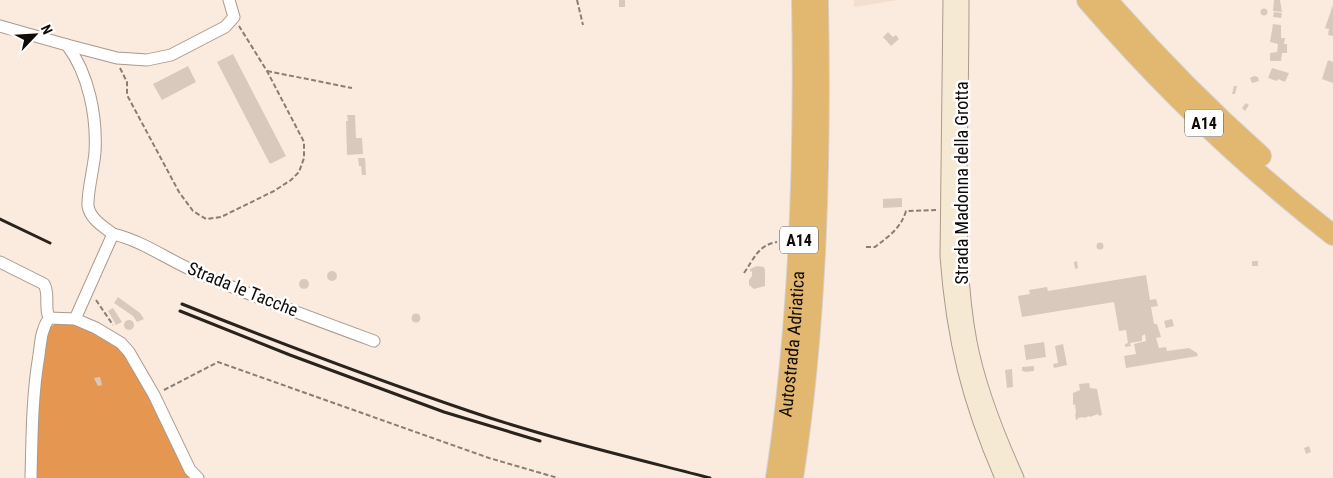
<svg xmlns="http://www.w3.org/2000/svg" width="1333" height="478" font-family="'Roboto Condensed',sans-serif">
<rect width="100%" height="100%" fill="#fbebdf"/>
<path fill="#f4decd" d="M854 0H898L854 7Z"/>
<path fill="#e59752" d="M63 318 121 343 198 478H37V402L48 329Z"/>
<g fill="#d9c9bd">
<rect x="619" y="0" width="6" height="7"/>
<path d="M1274 0H1280L1282 12 1273 11Z"/>
<path d="M1333 5V36L1328 35 1329 29 1325 28Z"/>
<circle cx="1264" cy="12" r="3.5"/>
<path d="M1274 12 1282 13 1281 18 1273 17Z"/>
<path d="M1273 24 1281 25V38H1285L1284 44H1287V53H1282L1281 61H1270V53L1277 52 1278 44 1270 42Z"/>
<path d="M888 32 893 37 896 35 899 39 891 46 883 37Z"/>
<path d="M233 54 286 156 270 164 217 62Z"/>
<path d="M1328 60 1333 62V83L1322 79Z"/>
<path d="M188 66 196 82 162 100 153 84Z"/>
<path d="M1272 68 1289 73 1285 82 1278 79 1277 81 1268 78Z"/>
<path d="M1254 76 1258 77 1259 81 1252 83 1250 78Z"/>
<path d="M1234 86H1237L1235 94H1232Z"/>
<path d="M1246 103 1249 105 1245 111 1242 108Z"/>
<path d="M347 115H355L356 138H362L363 154 347 155 346 121H348Z"/>
<path d="M358 158H365L366 175H362L361 166H359Z"/>
<path d="M902 198V207L883 208V199Z"/>
<circle cx="1100" cy="246" r="3.5"/>
<path d="M1077 261 1078 268 1075 269 1074 262Z"/>
<rect x="1252" y="261" width="6" height="5"/>
<path d="M757 266 764 267 765 270V286L754 289 749 285V280L752 276V271L750 272V269Z"/>
<circle cx="332" cy="276" r="5"/>
<path d="M1146 275 1150 300 1156 299 1158 306 1151 307 1154 324H1157L1161 337 1156 338 1159 348 1166 347 1167 351 1189 348 1197 353 1198 356 1126 368 1124 356 1136 354 1134 344 1146 341 1145 334 1142 336V341L1130 343 1131 346 1125 347V344L1128 343 1126 330 1119 331 1114 302 1022 317 1018 296 1030 294 1029 290 1047 287 1048 291Z"/>
<circle cx="304" cy="284" r="5"/>
<path d="M118 297 140 313 144 319 137 322 133 316 114 303Z"/>
<path d="M113 308 122 322 116 325 108 311Z"/>
<circle cx="416" cy="318" r="4.5"/>
<path d="M1172 319 1174 326 1166 328 1164 321Z"/>
<circle cx="129" cy="325" r="5"/>
<path d="M1044 342 1046 357 1026 360 1024 345Z"/>
<path d="M1063 344 1067 365 1054 368 1053 364 1058 363 1055 346Z"/>
<path d="M1034 366V371L1025 372 1024 371H1022V367Z"/>
<path d="M1012 369 1013 387 1007 388 1005 370Z"/>
<path d="M100 377 102 385 98 386 94 378Z"/>
<path d="M1089 383 1090 388 1097 389 1102 415 1099 416 1098 414 1090 417V416L1083 418V417L1078 418V419L1076 420 1075 414H1076L1075 404 1073 405V393L1080 390 1079 384Z"/>
<path d="M1309 446 1311 452 1306 454 1304 448Z"/>
</g>
<g fill="none" stroke-linecap="round" stroke-linejoin="round">
<g stroke="#a99a8e" stroke-width="13">
<g id="street">
<path d="M0 26 67 45C89 74 97 117 95 152 94 167 87 193 88 206 90 219 104 227 113 234"/>
<path d="M67 45 117 58 147 60 171 55 225 27 234 17 229 0"/>
<path d="M0 262 44 284C50 295 44 307 49 318"/>
<path d="M49 318 75 319 96 328 121 343 129 352 154 395 190 470 198 478"/>
<path d="M75 319 113 234C143 241 168 260 196 272 254 297 314 319 374 341"/>
<path d="M31 478C32 437 32 396 39 355 41 341 41 330 49 318"/>
</g>
</g>
<g stroke="#a99a8e" stroke-width="17">
<g id="secondary">
<path d="M951 0 948 256C954 339 970 402 1003 478"/>
<path d="M961 0C961 56 960 112 959 167 959 226 958 284 969 342 978 389 996 434 1016 478"/>
</g>
</g>
<g stroke="#d4d3d2" stroke-width="22">
<g id="highway">
<path d="M1087 0C1161 86 1243 165 1333 235"/>
<path d="M1107 0C1155 55 1206 107 1261 156"/>
<path id="s1" d="M776 478C800 320 805 160 802 0"/>
<path d="M793 478C817 321 821 159 818 0"/>
</g>
</g>
<g stroke="#897e76" stroke-width="2" stroke-dasharray="5 2.5" stroke-linecap="butt">
<path d="M577 0 583 25"/>
<path d="M120 68 127 82V95L179 192 193 211 206 219 221 217 274 191 291 180 299 172 304 158V142L267 71 239 26"/>
<path d="M267 71 352 88"/>
<path d="M866 247H875C889 236 901 228 906 211L936 210"/>
<path d="M744 273C754 259 758 245 777 242"/>
<path d="M96 300 113 325"/>
<path d="M164 390 218 362 489 458 558 478"/>
</g>
<use href="#street" stroke="#fff" stroke-width="11"/>
<use href="#secondary" stroke="#f6e9d4" stroke-width="15"/>
<use href="#highway" stroke="#e2b770" stroke-width="20"/>
<g stroke="#29231e" stroke-width="3">
<path d="M0 219 50 243"/>
<path d="M182 304C277 342 372 378 469 411 548 438 629 457 710 478"/>
<path d="M180 311 290 355 444 412 540 441"/>
</g>
</g>
<g text-anchor="middle" dominant-baseline="central" stroke-width="5" stroke-linejoin="round" paint-order="stroke">
<g fill="#fff" stroke="#585451" stroke-width="1">
<rect x="1185" y="109.5" width="38" height="27" rx="4"/>
<rect x="780" y="226.5" width="38" height="27" rx="4"/>
</g>
<g font-size="16" font-weight="bold" fill="#100b07">
<text x="1204" y="123">A14</text>
<text x="799" y="240">A14</text>
</g>
<g font-size="18" fill="#100b07" stroke="#fff">
<text transform="translate(961 183) rotate(-90)">Strada Madonna della Grotta</text>
<text transform="translate(243 289) rotate(22)">Strada le Tacche</text>
<text stroke="none"><textPath href="#s1" startOffset="135">Autostrada Adriatica</textPath></text>
</g>
</g>
<g transform="translate(35 35) rotate(65)" stroke="#ffffff" stroke-width="4" paint-order="stroke">
<path d="M0-4L9 19L0 12L-9 19Z" fill="#100b07"/>
<text y="-8" font-size="14" font-weight="bold" text-anchor="middle" fill="#100b07">N</text>
</g>
</svg>
